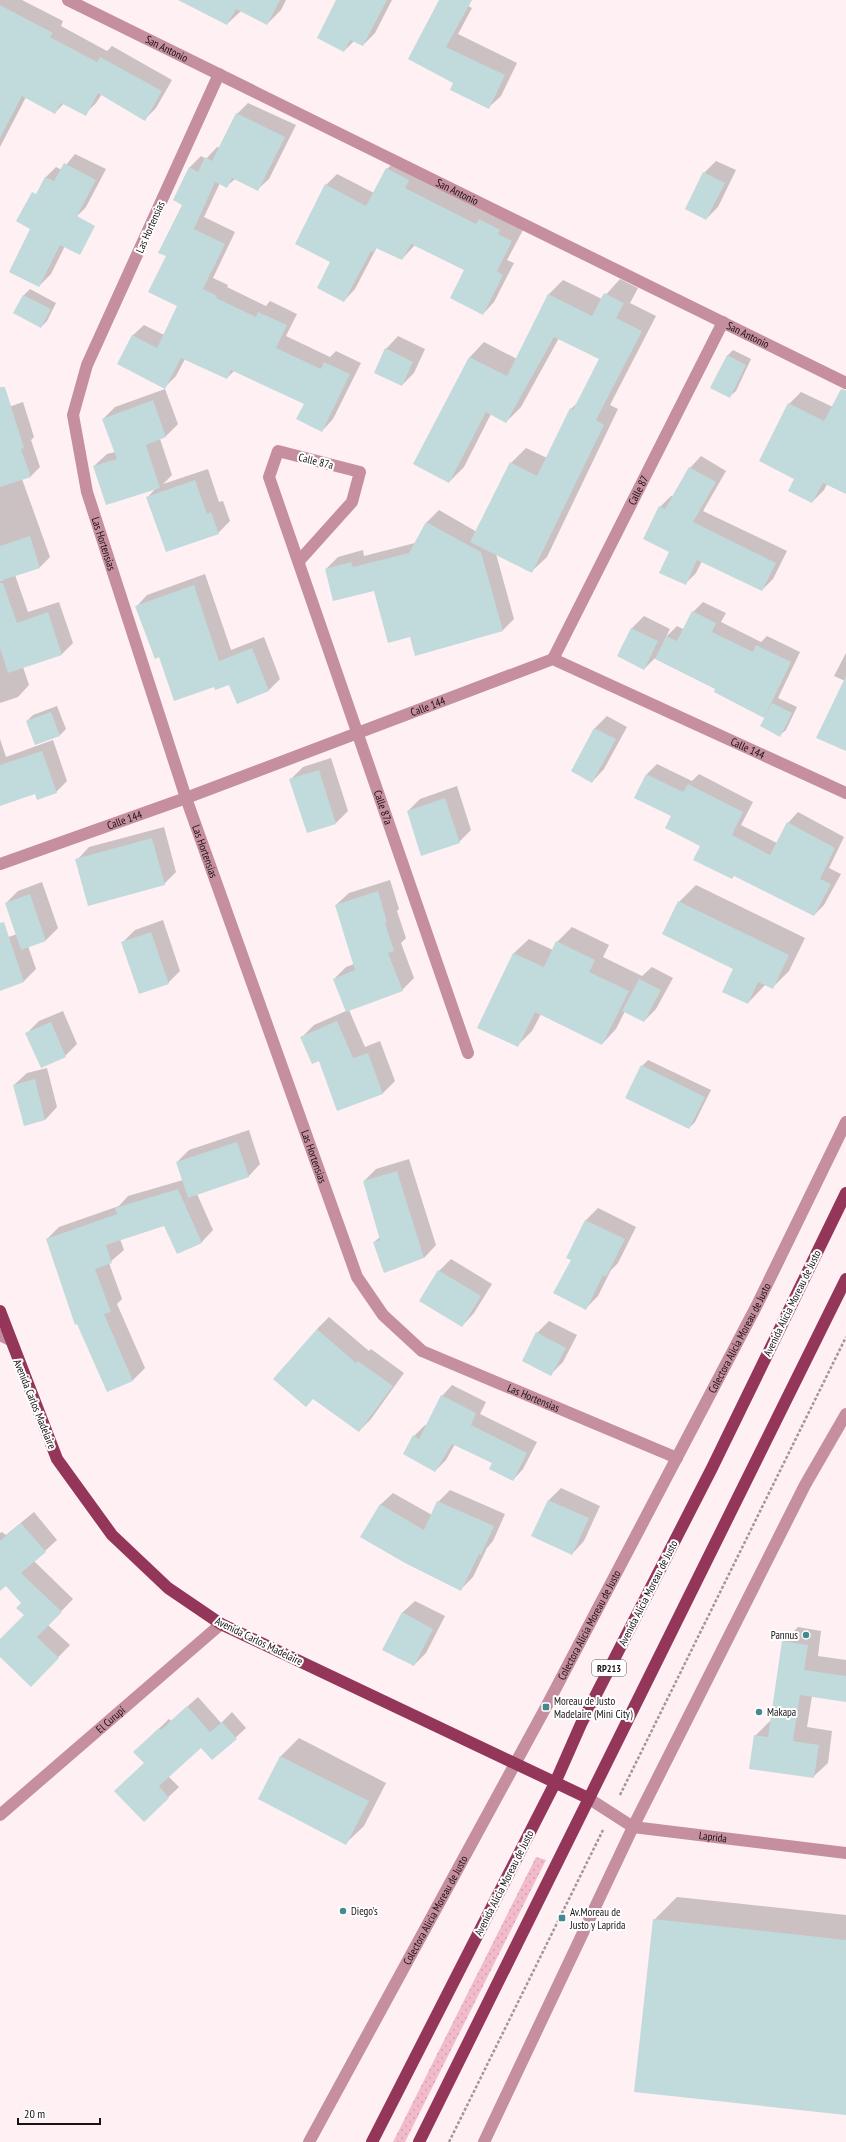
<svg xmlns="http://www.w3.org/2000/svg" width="846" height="2142" font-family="'PT Sans Narrow',sans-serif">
<defs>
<pattern id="grass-dots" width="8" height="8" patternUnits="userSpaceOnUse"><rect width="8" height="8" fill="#f2bbcb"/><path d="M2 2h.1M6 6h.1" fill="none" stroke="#cfa0ad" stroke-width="1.8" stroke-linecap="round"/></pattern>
</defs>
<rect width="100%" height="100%" fill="#fef0f3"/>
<path fill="url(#grass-dots)" d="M536 1857 546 1860 405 2142H393Z"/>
<g fill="#0003">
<path d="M0 0H22L63 21 61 26 107 51 112 46 172 80 156 108 145 119 102 94 96 103 85 114 64 103 55 113 26 97 0 147Z"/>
<path d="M184 0H286L281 10 267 24 241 11 227 24Z"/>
<path d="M337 0H392L375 33 363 45 354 41 344 51Z"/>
<path d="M444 0H457L472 8 458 34 517 63 501 96 488 108 455 82 409 58Z"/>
<path d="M248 103 296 125 269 179 257 190 235 179 227 186 220 183 204 217 235 232 213 278 228 285 227 287 266 306 270 301 297 314 286 336 330 357 336 351 361 363 333 419 322 431 305 403 235 370 227 378 185 359 176 376 165 387 132 336 144 325 164 335 179 305 167 256 183 204 189 168 201 156 206 159 217 147 220 148 237 114Z"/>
<path d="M75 154 106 169 86 207 75 218 36 196 46 177 56 167 62 170Z"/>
<path d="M398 158 415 176 487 213 491 209 523 230 507 260 514 263 494 302 483 314 465 270 415 245 402 259 377 247 355 289 344 301 332 261 326 185 337 174 374 193 387 169Z"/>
<path d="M716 161 736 170 718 207 706 219 704 173Z"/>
<path d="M70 236 51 274 39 286 10 272Z"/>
<path d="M620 279 638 288 630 303 656 316 610 405 618 409 547 557 532 571 496 554 514 619 502 631 410 636 375 590 326 569 338 557 363 550 364 556 415 543 427 522 439 510 477 532 511 463 526 448 547 458 571 409 579 401 600 359 559 338 521 407 506 422 491 414 464 467 449 482 414 464 470 357 484 342 517 359 548 295 563 280 602 299Z"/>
<path d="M30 289 56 303 47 321 41 327 15 313 24 295Z"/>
<path d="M398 336 425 349 414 373 402 385 386 349Z"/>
<path d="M733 350 751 359 736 391 730 396 727 356Z"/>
<path d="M165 389 178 424 166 436 160 439 172 475 163 484 208 469 219 502 223 501 230 521 218 533 147 498 156 488 94 466 107 454 115 452 103 419 115 407Z"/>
<path d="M846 391V493L827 484 824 490 812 502 795 478 789 404 801 392 833 407Z"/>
<path d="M23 402 34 437 31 440 40 467 30 477 22 479 50 557 40 567 15 575 28 612 59 602 73 643 62 654 23 667 29 685 18 697 0 703V581H2L0 575V410Z"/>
<path d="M701 456 726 471 703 511 787 551 773 579 762 590 702 561 696 573 685 584 670 551 660 507 671 496H673L690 468Z"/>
<path d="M205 574 231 650 264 637 280 679 269 690 237 703 230 684 215 686 136 607 147 595Z"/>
<path d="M703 602 726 613 721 622 761 642 767 636 800 652 778 698 797 707 786 730 780 735 768 713 764 717 717 689 655 658 644 669 619 656 632 628 644 616 670 629 666 637 677 626 683 629 693 612Z"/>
<path d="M846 653V750L845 681 834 676Z"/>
<path d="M57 706 66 729 60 735 36 744 27 721 33 715Z"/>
<path d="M607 716 627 727 604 769 592 782 572 771 595 728Z"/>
<path d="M0 739 6 757 53 740 67 781 56 792H36L0 805Z"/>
<path d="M331 758 348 811 336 823 291 779 303 767Z"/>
<path d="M657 764 692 781 699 774 753 802 741 825 777 843 788 823 798 812 844 837 829 868 841 874 824 905 814 915 701 846 672 816 636 797 647 774Z"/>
<path d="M457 786 471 830 459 842 408 811 420 799Z"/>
<path d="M164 827 176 872 164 884 77 860 89 847Z"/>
<path d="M390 880 399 909 397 911 406 938 401 943 414 978 402 990 349 1010 365 1047 380 1041 395 1081 383 1093 338 1110 319 1060 302 1037 314 1025 346 1011 334 979 346 967 354 964 336 905 349 893Z"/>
<path d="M42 882 58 928 46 940 28 946 36 969 24 981 0 990V940L17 934 6 903 18 891Z"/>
<path d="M696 885 805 938 789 971 772 988 766 984 748 1003 734 969 679 902Z"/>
<path d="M163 920 180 971 168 983 123 942 135 930Z"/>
<path d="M572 927 609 945 603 957 642 976 652 967 673 978 656 1009 644 1021 625 1011 616 1029 602 1044 541 1014 532 1031 517 1046 478 1027 514 953 529 939 553 950 557 942Z"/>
<path d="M63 1011 77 1044 65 1056 27 1033 39 1021Z"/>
<path d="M648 1060 711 1090 695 1122 689 1128 642 1066Z"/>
<path d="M47 1068 57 1107 45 1120 14 1085 27 1073Z"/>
<path d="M249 1130 260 1164 248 1177 197 1194 213 1230 201 1243 165 1225 120 1239 124 1250 109 1263 122 1299 117 1304 145 1368 133 1380 108 1391 47 1239 59 1227 119 1206 128 1196 183 1180 177 1162 189 1150Z"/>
<path d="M409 1159 436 1245 424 1258 374 1242 380 1237 364 1181 376 1169Z"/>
<path d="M598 1208 636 1227 618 1263 611 1270 598 1296 586 1308 572 1259 568 1257 586 1220Z"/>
<path d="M451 1259 492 1284 474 1313 462 1326 439 1271Z"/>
<path d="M329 1317 369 1351 371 1349 404 1373 371 1419 359 1431 317 1329Z"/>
<path d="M549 1321 577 1335 563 1362 551 1374 537 1333Z"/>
<path d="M452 1385 486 1402 480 1414 537 1442 523 1469 513 1480 493 1463 455 1444 446 1460 435 1471 414 1436 425 1425 426 1426 442 1396Z"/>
<path d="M561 1488 600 1506 584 1541 572 1554 533 1536 549 1500Z"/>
<path d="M450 1490 505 1514 493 1541 487 1548 473 1577 460 1590 380 1505 393 1493 432 1515 438 1502Z"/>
<path d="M34 1512 57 1540 34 1561 73 1599 48 1625 70 1645 43 1673 0 1656V1641L25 1615 22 1603 0 1577V1533L2 1532 6 1535Z"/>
<path d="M415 1601 445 1616 426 1653 414 1665 402 1613Z"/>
<path d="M798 1627 821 1631 818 1656 846 1660V1701L812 1696 807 1727 832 1731 828 1763 813 1777 755 1736 770 1721 772 1722 783 1642Z"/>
<path d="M198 1697 221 1723 232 1712 246 1728 212 1759 201 1746 168 1776 179 1787 144 1820 145 1742 169 1719 171 1721Z"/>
<path d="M299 1738 386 1783 364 1826 346 1843 259 1799 281 1756Z"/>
<path d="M677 1897 846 1915V2114L654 1920Z"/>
</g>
<g fill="#c1dadb">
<path d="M178 0H280L267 25 236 9 227 25Z"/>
<path d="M336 0H387L363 46 350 40 344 52 317 38Z"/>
<path d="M439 0H472L446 47 505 75 489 109 450 90 453 83 408 59Z"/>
<path d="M0 5 53 33 50 37 97 62 100 57 162 91 145 121 98 93 86 116 61 103 55 114 22 96 0 138Z"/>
<path d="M236 113 285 137 258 191 232 178 227 188 215 182 194 229 225 244 203 289 217 296 216 298 256 317 258 312 287 325 276 348 321 369 324 362 350 374 322 432 296 419 304 404 231 370 227 379 181 358 165 389 117 364 132 335 157 348 177 306 148 292 166 256 158 253 182 205 173 200 189 167 198 172 205 157 212 161Z"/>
<path d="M64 163 96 180 77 216 95 226 80 255 60 245 39 287 9 272 30 229 16 221 32 192 36 194 45 177 54 181Z"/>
<path d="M386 168 409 180 405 188 476 224 479 219 500 230 498 234 512 241 497 271 503 275 483 315 450 298 464 270 411 244 402 260 376 248 373 252 371 251 344 302 317 288 330 262 295 244 325 184 366 206Z"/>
<path d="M703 172 725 183 706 220 685 209Z"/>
<path d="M604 293 624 303 616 318 642 331 596 420 604 425 532 573 470 542 510 462 537 476 570 408 573 410 599 359 554 337 506 423 486 412 449 483 413 464 469 357 507 376 548 294 592 316Z"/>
<path d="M23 295 51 309 41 328 13 313Z"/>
<path d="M385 348 413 362 402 386 374 373Z"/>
<path d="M727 355 746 365 730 398 710 388Z"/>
<path d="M0 387H5L24 448 21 449 31 477 0 487Z"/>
<path d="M841 389 846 390V494L823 483 812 503 788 491 794 479 759 461 788 403 824 421Z"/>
<path d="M153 400 166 437 146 445 160 488 106 505 93 466 117 459 102 419Z"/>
<path d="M689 467 716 482 693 522 776 563 762 591 697 560 686 585 659 573 669 552 643 539 659 506 665 509Z"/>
<path d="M195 480 207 514 211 512 219 534 166 552 146 497Z"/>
<path d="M426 522 481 552 503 631 415 656 410 637 388 643 374 591 333 601 325 569 351 562 353 567 409 553Z"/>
<path d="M30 536 40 568 0 581V546Z"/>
<path d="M0 583H3L17 623 48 612 62 655 8 673 0 648Z"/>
<path d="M194 585 219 661 252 648 269 691 237 704 229 685 215 690 214 687 174 701 159 657 155 659 135 606Z"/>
<path d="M692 611 716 623 712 632 753 652 756 645 791 662 764 718 714 692 715 689 655 659 666 636 677 641Z"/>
<path d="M631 628 658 641 644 670 617 656Z"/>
<path d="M846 676V751L816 738Z"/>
<path d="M772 703 792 713 780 737 760 726Z"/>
<path d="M51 712 60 736 35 745 26 721Z"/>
<path d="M594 728 616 739 592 783 571 771Z"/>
<path d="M42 751 57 793 37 800 35 794 0 806V765Z"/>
<path d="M319 770 336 824 307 833 289 779Z"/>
<path d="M646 774 683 792 688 784 743 812 732 835 770 855 787 822 835 848 820 879 831 884 814 916 734 876 732 879 693 860 700 846 665 828 671 816 634 798Z"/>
<path d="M445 798 460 843 421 856 407 811Z"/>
<path d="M152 838 165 885 88 906 75 859Z"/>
<path d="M378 891 387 922 385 923 394 951 388 953 403 991 346 1012 333 979 355 970 335 905Z"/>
<path d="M30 894 46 941 21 950 5 903Z"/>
<path d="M678 901 789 955 773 989 758 982 748 1004 722 992 733 969 662 934Z"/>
<path d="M4 922 24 982 0 991V923Z"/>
<path d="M151 932 169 984 139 994 121 942Z"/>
<path d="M556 941 595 960 589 972 629 991 602 1045 535 1012 518 1047 477 1028 513 953 544 967Z"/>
<path d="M639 979 661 990 644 1022 622 1011Z"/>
<path d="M337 1021 353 1058 368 1053 383 1094 337 1111 319 1061 312 1064 300 1037Z"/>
<path d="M51 1022 66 1057 41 1068 25 1033Z"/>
<path d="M641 1065 705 1097 689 1129 625 1098Z"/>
<path d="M35 1079 45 1120 24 1126 13 1085Z"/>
<path d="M237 1142 249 1177 188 1198 176 1162Z"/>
<path d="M397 1171 424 1258 384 1273 373 1242 380 1240 363 1181Z"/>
<path d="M178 1189 202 1243 177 1254 164 1226 106 1245 112 1263 95 1269 111 1312 104 1314 133 1381 107 1392 77 1324 75 1325 46 1239 117 1214 115 1208Z"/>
<path d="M585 1220 625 1239 606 1277 603 1275 586 1310 553 1293 571 1260 566 1258Z"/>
<path d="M438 1270 481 1296 462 1327 419 1301Z"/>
<path d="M317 1329 356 1363 358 1361 393 1386 359 1432 313 1399 306 1407 273 1379Z"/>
<path d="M536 1332 566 1348 551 1376 522 1361Z"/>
<path d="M441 1395 476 1413 471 1425 527 1453 513 1481 489 1469 492 1463 452 1444 435 1472 403 1454 413 1435 419 1439Z"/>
<path d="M548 1500 589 1518 572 1555 531 1536Z"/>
<path d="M437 1501 494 1526 481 1555 479 1554 461 1591 405 1563 360 1537 380 1504 424 1530Z"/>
<path d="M21 1523 46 1552 21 1573 62 1612 37 1637 59 1658 31 1687 0 1657V1639L24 1615 16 1608 21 1603 6 1586 0 1591V1541Z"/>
<path d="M402 1612 433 1629 414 1666 382 1650Z"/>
<path d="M782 1641 808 1645 804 1670 846 1676V1702L800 1695 793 1741 819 1745 814 1778 749 1769 754 1735 768 1737Z"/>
<path d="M187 1706 210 1732 222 1722 237 1739 212 1760 201 1748 159 1786 169 1798 144 1822 114 1791 144 1763 133 1752 159 1728 161 1730Z"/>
<path d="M280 1756 369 1801 346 1845 258 1799Z"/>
<path d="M653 1919 846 1940V2115L634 2092Z"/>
</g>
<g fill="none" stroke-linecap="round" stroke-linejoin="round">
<g stroke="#a3979a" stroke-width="2.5" stroke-dasharray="3 2" stroke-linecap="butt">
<path d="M620 1795 846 1337"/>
<path d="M449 2142 603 1830"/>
</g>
<g stroke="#c58f9f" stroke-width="12">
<path id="s1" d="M68 0 846 383"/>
<path id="s2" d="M219 74 87 365 73 415 87 492 186 798 357 1277 383 1315 422 1351 677 1458"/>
<path id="s3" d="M299 561 352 502 360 472 278 451 269 477 468 1053"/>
<path id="s4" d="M553 659 723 322"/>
<path id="s5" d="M0 864 186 798 553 659 846 793"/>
<path d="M0 1335 10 1340"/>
<path id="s6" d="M588 1798 633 1827 846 1853"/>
<path id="s7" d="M0 1815 221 1624"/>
<path id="s8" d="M309 2142 546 1707 757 1305 846 1122"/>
<path d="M484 2142 633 1827 805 1485 846 1414"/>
</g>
<g stroke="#933659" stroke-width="12">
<path d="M0 1311 57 1459 112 1535 168 1588 221 1624 588 1798"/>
<path d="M372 2142 555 1783 581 1724 712 1468 846 1193"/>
<path d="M419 2142 846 1279"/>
</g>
</g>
<g fill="#428a8f" stroke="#fff" stroke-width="1.5">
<circle cx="806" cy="1635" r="4"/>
<rect x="542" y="1703" width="8" height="8" rx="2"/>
<circle cx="759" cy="1712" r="4"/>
<circle cx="343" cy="1911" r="4"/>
<rect x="558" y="1914" width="8" height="8" rx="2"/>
</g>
<g text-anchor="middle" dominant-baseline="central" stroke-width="4" stroke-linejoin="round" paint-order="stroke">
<rect fill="#fff" stroke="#5e595a" stroke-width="1" x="592" y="1660" width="34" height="16" rx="3"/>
<g font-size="10" font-weight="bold" fill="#191214">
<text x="609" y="1668">RP213</text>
</g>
<g font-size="11" fill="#191214" stroke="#fff">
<text stroke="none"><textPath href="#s1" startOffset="110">San Antonio</textPath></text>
<text stroke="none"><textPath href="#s1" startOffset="434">San Antonio</textPath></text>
<text transform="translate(150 227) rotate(-66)">Las Hortensias</text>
<text stroke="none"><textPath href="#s1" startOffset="758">San Antonio</textPath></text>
<text transform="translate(316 461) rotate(14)">Calle 87a</text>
<text stroke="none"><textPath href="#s4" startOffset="189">Calle 87</textPath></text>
<text stroke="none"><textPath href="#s2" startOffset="504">Las Hortensias</textPath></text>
<text stroke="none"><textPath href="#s5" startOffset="456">Calle 144</textPath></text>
<text stroke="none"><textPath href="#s5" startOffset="804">Calle 144</textPath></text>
<text stroke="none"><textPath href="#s3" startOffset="572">Calle 87a</textPath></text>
<text stroke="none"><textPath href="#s5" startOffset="132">Calle 144</textPath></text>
<text stroke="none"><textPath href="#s2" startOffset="828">Las Hortensias</textPath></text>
<text stroke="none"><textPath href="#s2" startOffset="1152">Las Hortensias</textPath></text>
<text transform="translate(792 1303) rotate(-64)">Avenida Alicia Moreau de Justo</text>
<text stroke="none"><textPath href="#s8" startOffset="912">Colectora Alicia Moreau de Justo</textPath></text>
<text stroke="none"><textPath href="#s2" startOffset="1500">Las Hortensias</textPath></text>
<text transform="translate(35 1404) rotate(68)">Avenida Carlos Madelaire</text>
<text transform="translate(648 1593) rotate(-63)">Avenida Alicia Moreau de Justo</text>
<text stroke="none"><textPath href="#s8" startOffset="588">Colectora Alicia Moreau de Justo</textPath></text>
<text transform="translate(259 1641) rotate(26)">Avenida Carlos Madelaire</text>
<text stroke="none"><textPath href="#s7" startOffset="146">El Curupí</textPath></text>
<text stroke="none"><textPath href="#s6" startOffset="134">Laprida</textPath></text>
<text transform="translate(504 1883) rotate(-63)">Avenida Alicia Moreau de Justo</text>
<text stroke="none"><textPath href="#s8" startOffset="264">Colectora Alicia Moreau de Justo</textPath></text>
</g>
<g font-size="11" fill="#191214" stroke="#fff" text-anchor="start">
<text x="798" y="1635" text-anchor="end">Pannus</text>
<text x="554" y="1701">Moreau de Justo<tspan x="554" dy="13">Madelaire (Mini City)</tspan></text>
<text x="767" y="1712">Makapa</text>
<text x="351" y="1911">Diego's</text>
<text x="570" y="1912">Av.Moreau de<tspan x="570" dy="13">Justo y Laprida</tspan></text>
</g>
</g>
<path d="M18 2118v6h82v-6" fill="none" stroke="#191214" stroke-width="2"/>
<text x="24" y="2118" font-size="12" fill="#191214" stroke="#ffffff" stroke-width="3" paint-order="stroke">20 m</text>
</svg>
